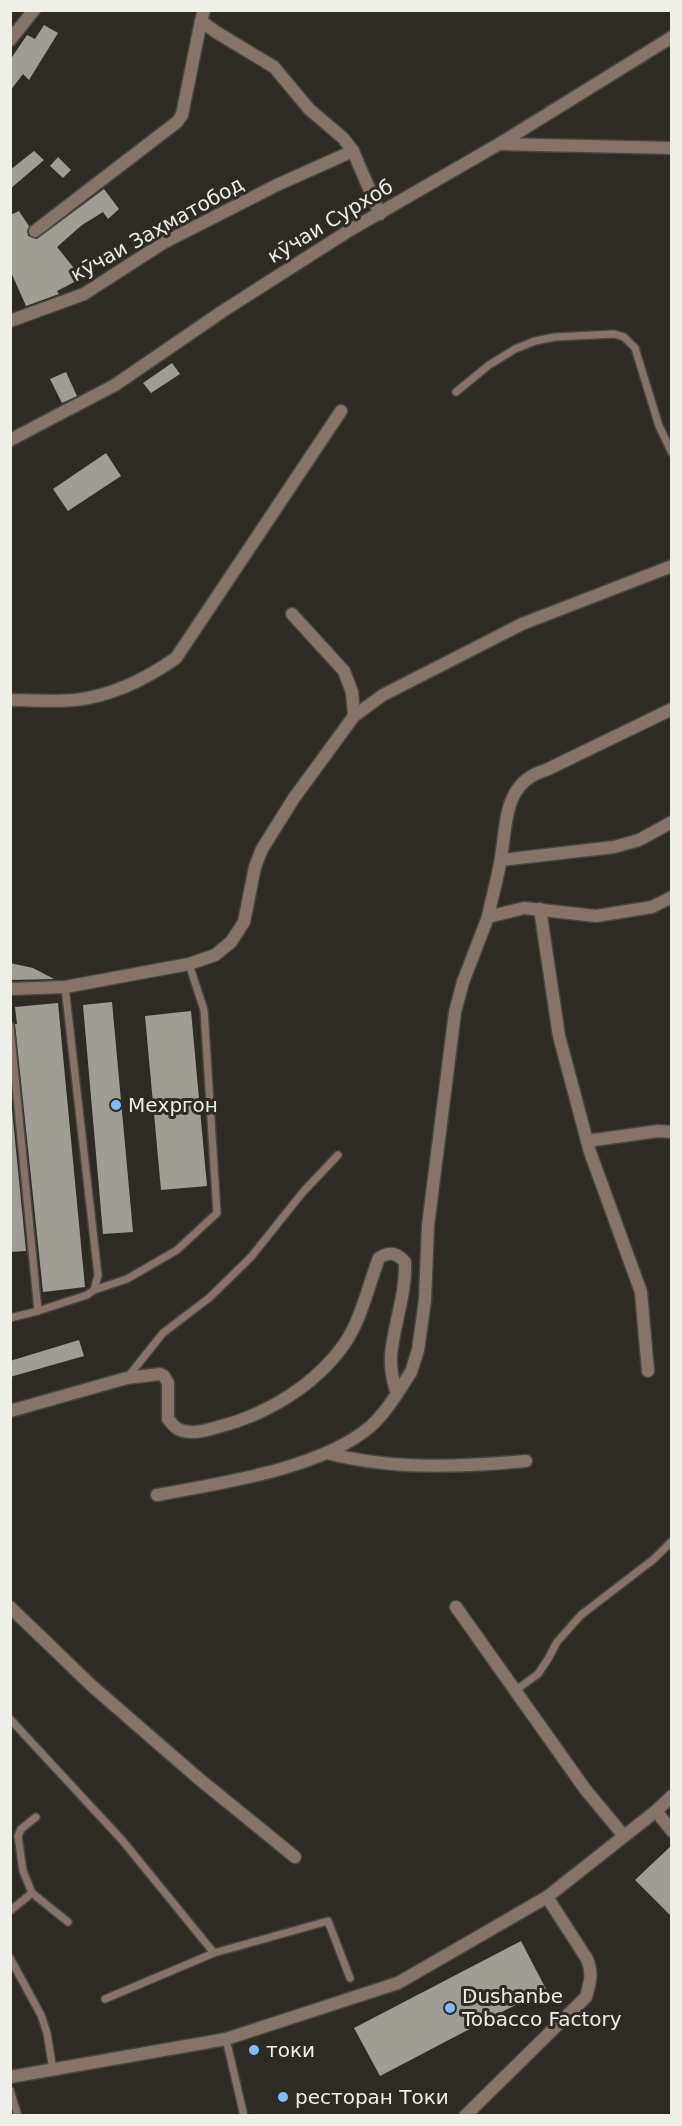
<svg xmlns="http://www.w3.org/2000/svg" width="682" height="2126" font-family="'DejaVu Sans',sans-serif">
<rect width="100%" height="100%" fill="#2d2b23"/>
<g fill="#a09e94">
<path d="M44 25 58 33 29 80 23 74 10 91V60L27 35 35 39Z"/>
<path d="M34 151 44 160 10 189V170Z"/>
<path d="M58 157 71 170 63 178 50 166Z"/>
<path d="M104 189 119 209 108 219 103 212 82 225 57 247 82 278 57 291 59 294 26 306 10 270V215L19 211 29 226 27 231 28 236 37 239Z"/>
<path d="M172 363 180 374 151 393 143 383Z"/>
<path d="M66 372 77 396 62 403 50 379Z"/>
<path d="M106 453 121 476 68 511 53 489Z"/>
<path d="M10 963 33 968 54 979 10 980Z"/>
<path d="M112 1002 133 1232 103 1234 83 1005Z"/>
<path d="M58 1003 85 1287 43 1292 15 1024H17L15 1007Z"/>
<path d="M191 1011 207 1186 161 1190 145 1016Z"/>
<path d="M10 1089 26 1251 10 1252Z"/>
<path d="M79 1340 84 1356 10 1377V1361Z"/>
<path d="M672 1845V1917L635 1880Z"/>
<path d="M521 1941 546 1989 380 2076 354 2028Z"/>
</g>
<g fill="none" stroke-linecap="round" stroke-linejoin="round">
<g stroke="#48463f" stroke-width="10">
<g id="lane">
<path d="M456 392 489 365 515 349 535 341 555 337 614 334 624 337 635 348 659 426 672 453"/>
<path d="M10 1026 38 1311"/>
<path d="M94 1290 127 1279 177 1250 217 1213 204 1010 189 964"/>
<path d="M10 1318 38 1311 87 1295 94 1290 98 1275 65 987"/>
<path d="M127 1378 163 1333 209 1298 251 1257 303 1192 338 1155"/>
<path d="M516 1690 538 1674 548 1659 557 1642 581 1615 654 1559 672 1541"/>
<path d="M10 1719 122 1840 214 1953 328 1921 350 1978"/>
<path d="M36 1817 21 1829 18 1836 23 1871 32 1893 68 1922"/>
<path d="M11 1910 32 1893"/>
<path d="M10 1958 41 2015 47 2033 53 2070"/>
<path d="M105 1999 214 1953"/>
<path d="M226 2039 244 2116"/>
<path d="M10 2090 18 2116"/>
</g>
</g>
<g stroke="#48463f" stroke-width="15">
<g id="street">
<path d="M204 10 201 21 216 32 274 67 309 109 343 138 353 151 380 214"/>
<path d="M10 40 34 10"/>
<path d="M500 144 672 148"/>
<path d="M35 231 177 122 182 115 201 21"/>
<path d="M10 321 84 294 163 243 277 185 353 151"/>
<path d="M10 440 115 385 223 311 350 230 499 144 672 37"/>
<path d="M292 614 344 671 352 692 354 716"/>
<path d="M10 700C32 700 54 702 75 700 112 696 146 679 176 658L341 411"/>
<path d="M501 860 614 847 639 840 672 822"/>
<path d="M540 909 559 1036 590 1152 641 1292 648 1371"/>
<path d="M488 917C492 897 498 877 501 858 507 821 504 782 546 770L672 709"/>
<path d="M10 989 65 987 189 964 215 955 231 942 244 922 255 867 262 849 294 798 354 716 383 695 522 624 672 566"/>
<path d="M587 1141 658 1131 672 1132"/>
<path d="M10 1411 127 1378 160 1374 164 1376 168 1383V1419C171 1422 174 1427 178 1429 190 1435 205 1431 218 1427 266 1415 316 1385 345 1343 362 1318 368 1286 379 1258 390 1251 397 1253 405 1262 406 1292 396 1318 392 1347 389 1363 392 1379 397 1394L411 1372 418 1350 425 1300 428 1226 455 1012 463 982 488 917 524 908 596 916 652 907 672 897"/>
<path d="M327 1453C391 1470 460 1467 526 1461"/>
<path d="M157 1495C221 1483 321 1469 371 1426 381 1417 389 1406 397 1394"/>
<path d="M10 1607 92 1686 198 1778 295 1857"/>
<path d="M456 1607 585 1789 624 1836"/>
<path d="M656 1811 672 1831"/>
<path d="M10 2077 226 2039 398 1983 547 1897 656 1811 672 1796"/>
<path d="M465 2116 586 1997C590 1983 593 1973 587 1959L547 1897"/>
</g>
</g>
<use href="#lane" stroke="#877468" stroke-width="7"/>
<use href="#street" stroke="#877468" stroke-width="12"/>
</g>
<g fill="#7fbdfa" stroke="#2d2b23" stroke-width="2">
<circle cx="116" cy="1105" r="6"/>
<circle cx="450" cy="2008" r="6"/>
<circle cx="254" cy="2050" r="6"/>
<circle cx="283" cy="2097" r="6"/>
</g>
<g text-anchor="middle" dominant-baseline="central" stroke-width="6" stroke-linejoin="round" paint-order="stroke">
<g font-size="20" fill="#efefe9" stroke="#2d2b23">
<text transform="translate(330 221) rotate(-31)">кӯчаи Сурхоб</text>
<text transform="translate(157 229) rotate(-29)">кӯчаи Заҳматобод</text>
</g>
<g font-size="20" fill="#efefe9" stroke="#2d2b23" text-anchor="start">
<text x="128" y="1105">Мехргон</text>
<text x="462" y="1996">Dushanbe<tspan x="462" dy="23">Tobacco Factory</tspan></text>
<text x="266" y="2050">токи</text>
<text x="295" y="2097">ресторан Токи</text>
</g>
</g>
<rect width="682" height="2126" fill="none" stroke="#efefe9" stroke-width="24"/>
</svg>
